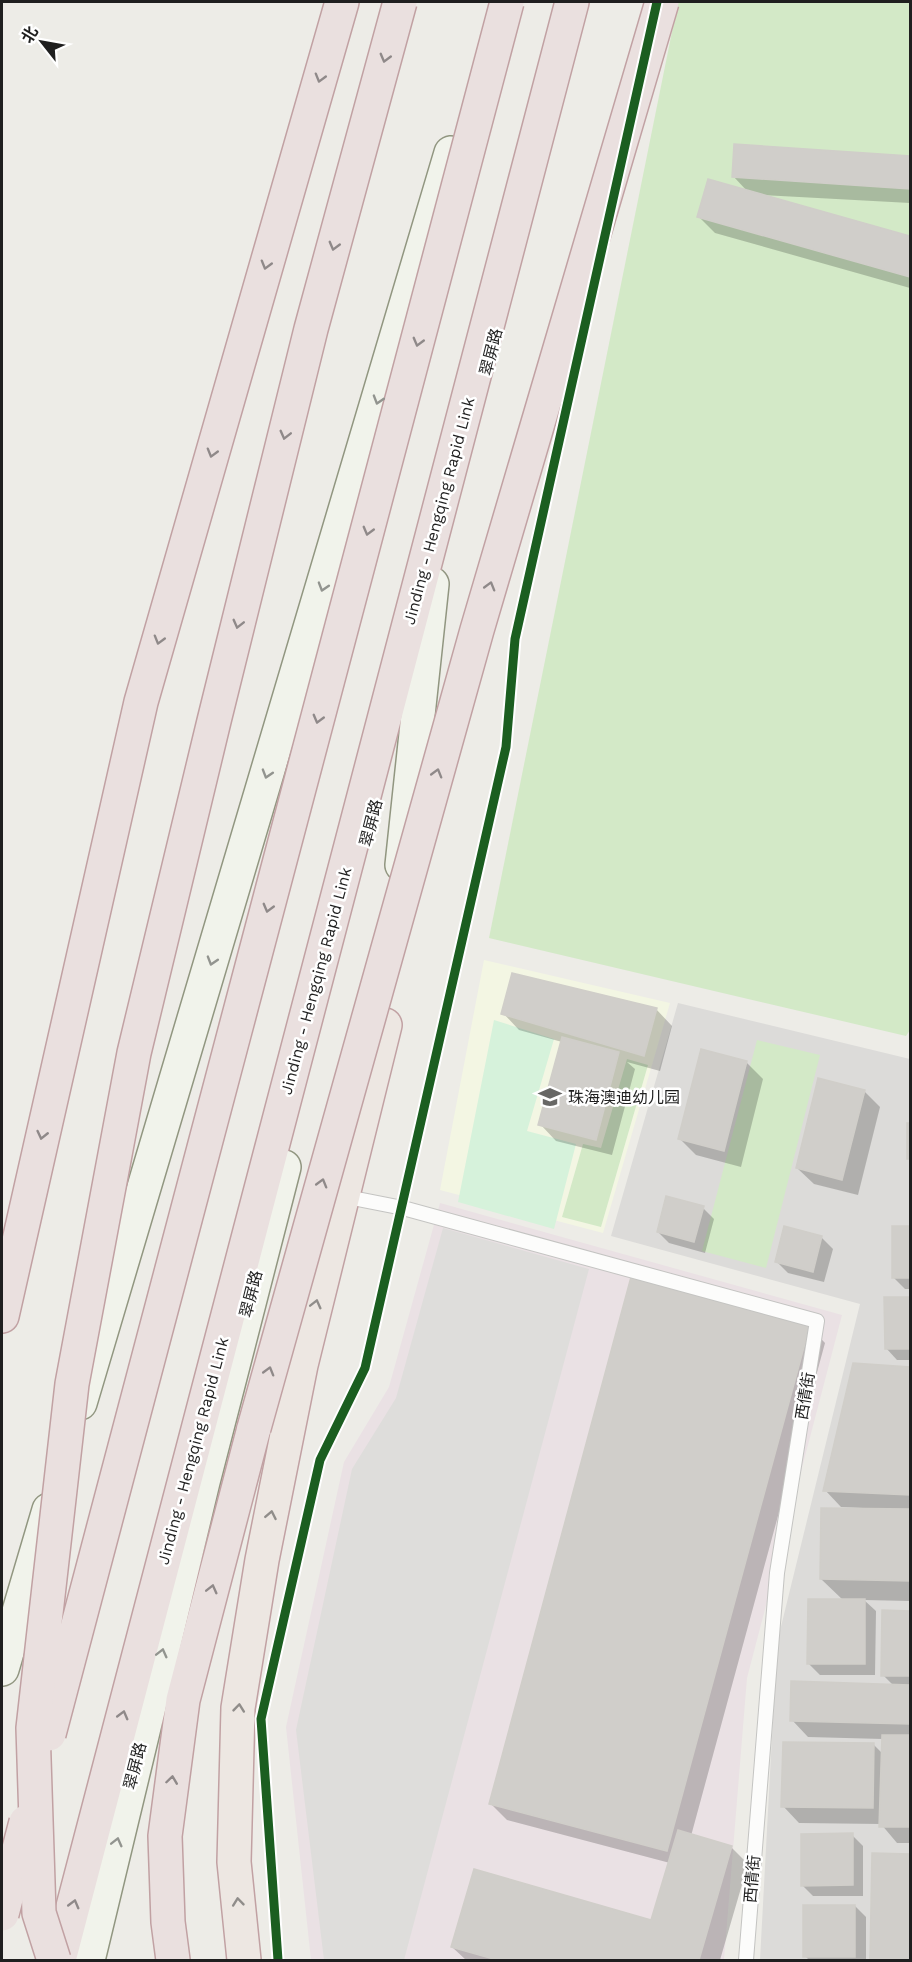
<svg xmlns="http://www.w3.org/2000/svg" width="912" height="1962" font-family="'Work Sans','Noto Sans SC',sans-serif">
<rect width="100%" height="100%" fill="#edece7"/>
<path fill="#dcdbd9" d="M678 1003 910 1059V1960H760L777 1643 860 1304 611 1236Z"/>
<path fill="#eae1e4" d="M440 1203 842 1315 747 1678 724 1960H311L286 1727 344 1462 389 1387Z"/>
<path fill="#f3f6e3" d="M484 960 670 1003 603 1233 440 1190Z"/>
<g fill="#d3e9c7">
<path d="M678 2H910V1030L906 1036 489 938Z"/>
<path d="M757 1040 820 1055 766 1268 702 1251Z"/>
<path d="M627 1059 648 1065 601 1227 562 1217 583 1144 601 1148Z"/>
</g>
<path fill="#d6f2db" d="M494 1020 554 1039 527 1131 576 1144 554 1229 458 1202Z"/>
<path fill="#dedddb" d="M443 1228 589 1269 404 1960H324L296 1730 352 1469 396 1398Z"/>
<g fill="#0003">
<path d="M735 146 910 157V203L760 195 910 238V288L715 233 698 216 748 192 733 176Z"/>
<path d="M656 1009 672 1026 660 1071 627 1062 635 1069 612 1155 556 1141 540 1124 562 1042 519 1030 503 1013Z"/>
<path d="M746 1062 763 1079 741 1167 696 1155 680 1139Z"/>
<path d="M864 1091 880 1107 858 1195 814 1184 797 1168Z"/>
<path d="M703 1208 714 1219 705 1253 669 1243 658 1232Z"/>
<path d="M785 1228 822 1238 833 1249 824 1282 788 1273 777 1262Z"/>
<path d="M894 1228H910V1289H905L894 1278Z"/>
<path d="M886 1299H910V1360H897L886 1348Z"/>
<path d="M809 1326 825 1343 691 1836 731 1847 748 1864 720 1960H466L452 1947 652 1922 670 1863 507 1820 490 1803Z"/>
<path d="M854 1365 910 1369V1601L864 1600 876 1611 875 1675H820L809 1664 843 1600 821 1579 863 1510V1508L841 1507 825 1490Z"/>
<path d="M883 1612H910V1843H897L881 1824 799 1823 783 1806 874 1745 883 1754V1739L808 1737 792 1720 893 1685 883 1675Z"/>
<path d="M852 1835 863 1846V1896H813L802 1885Z"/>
<path d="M873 1854 910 1855V1960L871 1959Z"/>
<path d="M855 1906 866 1917V1960H809L805 1956Z"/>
</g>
<g fill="#d0ceca" stroke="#d0cec9" stroke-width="1.5">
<path d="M734 144 910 156V189L732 177Z"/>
<path d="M708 179 910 236V277L697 217Z"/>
<path d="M512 973 657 1008 644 1056 501 1014Z"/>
<path d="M562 1037 619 1052 596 1140 538 1125Z"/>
<path d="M701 1049 747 1061 724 1151 678 1139Z"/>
<path d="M818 1078 865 1090 842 1180 796 1168Z"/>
<rect x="907" y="1123" width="3" height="36"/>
<path d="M666 1196 704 1206 694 1242 657 1232Z"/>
<path d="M784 1226 822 1236 813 1272 775 1262Z"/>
<rect x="892" y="1226" width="18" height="52"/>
<path d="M631 1277 810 1325 667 1851 489 1804Z"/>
<path d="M884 1297H910V1349H885Z"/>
<path d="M853 1363 910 1367V1495L823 1491Z"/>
<path d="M821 1508 910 1509V1581L820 1579Z"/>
<path d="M808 1599H865V1664H807Z"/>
<path d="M882 1610 910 1611V1676H881Z"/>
<path d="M791 1681 910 1685V1724L790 1721Z"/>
<path d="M882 1735H910V1827H879Z"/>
<path d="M783 1742 874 1743 873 1808 781 1807Z"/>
<path d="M678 1830 732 1846 699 1960H497L451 1947 474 1869 651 1920Z"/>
<path d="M853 1833V1885L801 1886V1834Z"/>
<path d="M872 1853 910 1854V1960H870Z"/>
<rect x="803" y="1905" width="52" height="52"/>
</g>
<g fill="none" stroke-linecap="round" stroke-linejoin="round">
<g stroke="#c4c4c2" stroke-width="16">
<path id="service" d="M342 1196 403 1208 817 1321 777 1573 746 1960"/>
</g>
<g stroke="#919680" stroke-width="36">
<g id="secondary">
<path d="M402 865 432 584"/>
<path d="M80 1403 451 153"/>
<path d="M2 1669 49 1510"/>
<path d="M88 1960 203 1482 284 1167"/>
</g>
</g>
<g stroke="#c1a1a3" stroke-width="36">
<path id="trunk" d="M244 1960 234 1862 238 1708 262 1560 301 1365 385 1025"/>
</g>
<g stroke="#c1a1a3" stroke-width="36">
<g id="motorway">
<path d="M2 1316 141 702 342 2"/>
<path d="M59 1960 572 2"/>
<path d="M173 1960 168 1922 165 1836 183 1700 254 1428"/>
</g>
</g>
<use href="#service" stroke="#fcfcfb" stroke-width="14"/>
<use href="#secondary" stroke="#f1f3eb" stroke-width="33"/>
<use href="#trunk" stroke="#ede7e2" stroke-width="33"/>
<use href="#motorway" stroke="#eae0df" stroke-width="33"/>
<g stroke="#c1a1a3" stroke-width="36" stroke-linecap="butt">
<g id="motorway-bridge">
<path d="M254 1428 477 630 662 2"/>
<path d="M49 1734 507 2"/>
<path d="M2 1914 26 1822"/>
<path d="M54 1960 39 1913 33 1728 72 1384 134 1053 214 721 311 329 400 2"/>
</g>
</g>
<use href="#motorway-bridge" stroke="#eae0df" stroke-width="33"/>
<g stroke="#fff" stroke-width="13">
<path id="cycleway" d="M278 1960 261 1719 320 1460 365 1368 506 747 515 639 657 2"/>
</g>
<use href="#cycleway" stroke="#1b5e20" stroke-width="9"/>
</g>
<defs><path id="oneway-chevron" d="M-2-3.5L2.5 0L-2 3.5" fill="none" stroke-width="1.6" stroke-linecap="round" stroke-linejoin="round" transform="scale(1.5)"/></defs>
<g stroke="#8f8989">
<use href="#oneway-chevron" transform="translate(385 58) rotate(105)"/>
<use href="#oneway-chevron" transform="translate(320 78) rotate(106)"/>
<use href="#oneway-chevron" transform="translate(334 246) rotate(105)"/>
<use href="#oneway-chevron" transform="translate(266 265) rotate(106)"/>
<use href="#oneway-chevron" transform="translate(418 342) rotate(105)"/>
<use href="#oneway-chevron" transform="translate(285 435) rotate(104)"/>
<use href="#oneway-chevron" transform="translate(212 453) rotate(106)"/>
<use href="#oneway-chevron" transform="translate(368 531) rotate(105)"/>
<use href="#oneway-chevron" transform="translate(490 586) rotate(-74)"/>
<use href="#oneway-chevron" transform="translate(238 624) rotate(104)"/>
<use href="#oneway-chevron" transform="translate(159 640) rotate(106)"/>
<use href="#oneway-chevron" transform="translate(318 719) rotate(105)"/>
<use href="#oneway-chevron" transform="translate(437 773) rotate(-74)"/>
<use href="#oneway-chevron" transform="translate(268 908) rotate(105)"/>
<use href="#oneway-chevron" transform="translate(42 1135) rotate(103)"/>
<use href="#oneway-chevron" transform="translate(322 1183) rotate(-74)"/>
<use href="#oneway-chevron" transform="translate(269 1371) rotate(-74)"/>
<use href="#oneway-chevron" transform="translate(212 1589) rotate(-76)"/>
<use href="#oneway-chevron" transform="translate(123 1715) rotate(-75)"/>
<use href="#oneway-chevron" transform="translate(172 1780) rotate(-82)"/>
<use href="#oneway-chevron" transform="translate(74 1904) rotate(-75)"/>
</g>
<g stroke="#92948f">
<use href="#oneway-chevron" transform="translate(378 400) rotate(107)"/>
<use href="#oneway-chevron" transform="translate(323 587) rotate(107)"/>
<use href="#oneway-chevron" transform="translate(267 774) rotate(107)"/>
<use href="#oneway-chevron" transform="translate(212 961) rotate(107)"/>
<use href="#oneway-chevron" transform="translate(162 1653) rotate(-76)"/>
<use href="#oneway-chevron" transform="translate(117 1842) rotate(-76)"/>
</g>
<g stroke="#908d8a">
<use href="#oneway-chevron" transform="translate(316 1304) rotate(-76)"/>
<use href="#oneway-chevron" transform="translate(271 1515) rotate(-79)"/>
<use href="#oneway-chevron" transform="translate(239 1708) rotate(-84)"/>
<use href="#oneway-chevron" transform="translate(238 1902) rotate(-96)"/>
</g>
<defs>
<g id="school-bare" transform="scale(1.8)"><path d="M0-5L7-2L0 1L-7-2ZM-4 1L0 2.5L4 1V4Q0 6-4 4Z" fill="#676765" stroke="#fff" stroke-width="2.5" paint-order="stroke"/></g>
</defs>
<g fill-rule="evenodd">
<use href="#school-bare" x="550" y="1097"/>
</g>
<g text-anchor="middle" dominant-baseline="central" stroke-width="5" stroke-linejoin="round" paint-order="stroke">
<g font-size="16" fill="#1f1f1f" stroke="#fff">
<text transform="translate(491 352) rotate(-76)">翠屏路</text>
<text transform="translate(439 511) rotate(-75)">Jinding - Hengqing Rapid Link</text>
<text transform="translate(371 823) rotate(-76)">翠屏路</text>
<text transform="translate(316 981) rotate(-75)">Jinding - Hengqing Rapid Link</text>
<text transform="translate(251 1294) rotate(-76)">翠屏路</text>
<text transform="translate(805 1396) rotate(-81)">西倩街</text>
<text transform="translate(193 1451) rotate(-75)">Jinding - Hengqing Rapid Link</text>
<text transform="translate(135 1766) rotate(-76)">翠屏路</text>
<text transform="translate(752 1879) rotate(-85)">西倩街</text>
</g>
<g font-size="16" fill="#1f1f1f" stroke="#fff" text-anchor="start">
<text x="568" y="1097">珠海澳迪幼儿园</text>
</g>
</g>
<rect width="912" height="1962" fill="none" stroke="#1f1f1f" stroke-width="6"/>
<g transform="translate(42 42) rotate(301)" stroke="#ffffff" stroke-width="4.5" paint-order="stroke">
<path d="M0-4.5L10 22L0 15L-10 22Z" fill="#1f1f1f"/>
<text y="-9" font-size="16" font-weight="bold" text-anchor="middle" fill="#1f1f1f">北</text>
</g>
</svg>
